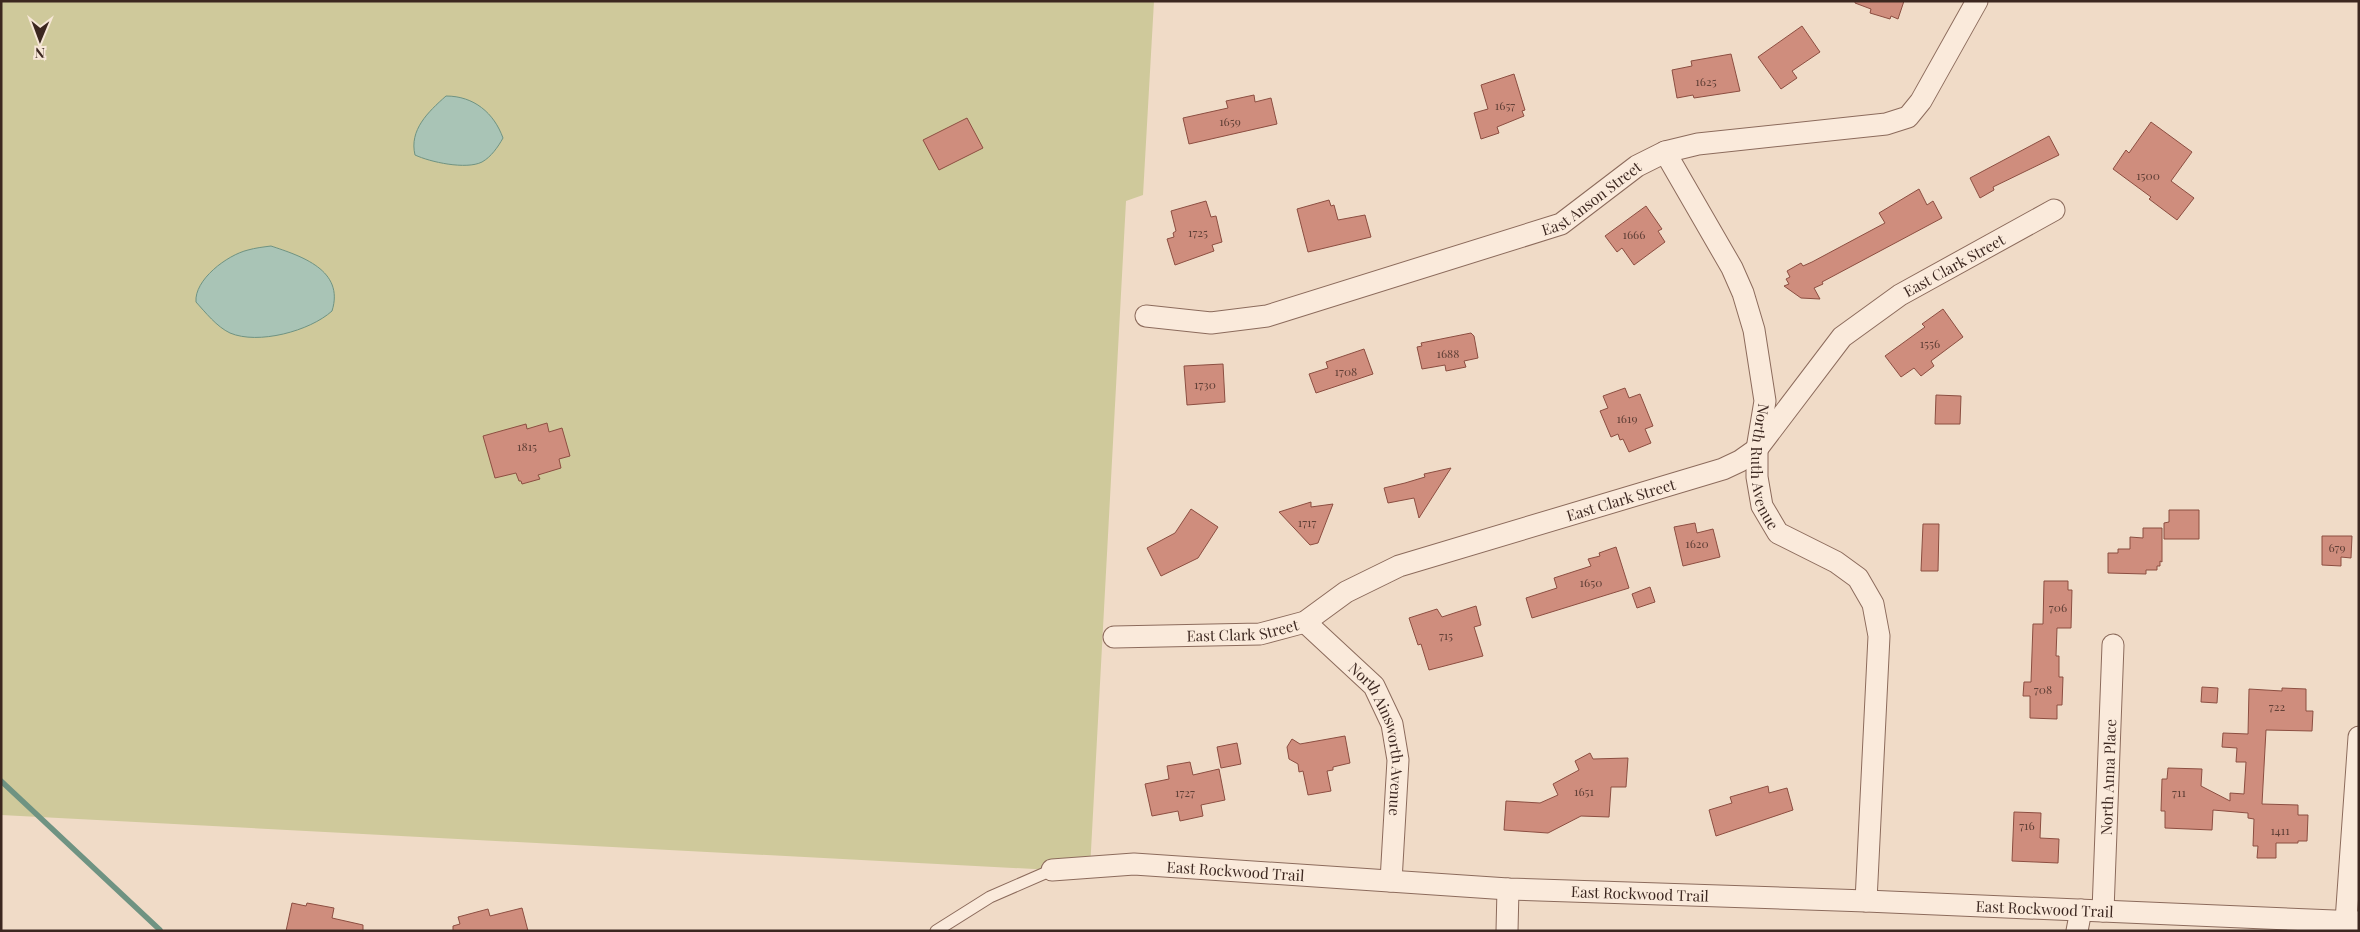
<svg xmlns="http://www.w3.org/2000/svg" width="2360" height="932" font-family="'Playfair Display',serif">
<rect width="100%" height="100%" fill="#f0dbc7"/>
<path fill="#cfc99b" d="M1 1H1154L1143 195 1126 201 1090 869 1052 870 1 815Z"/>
<g fill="#a9c4b6" stroke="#6f9382">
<path d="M446 96C474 96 494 113 503 138 498 147 491 157 482 162 466 170 430 162 415 155 409 130 428 112 446 96Z"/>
<path d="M271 246C301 256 345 270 332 311 310 331 258 345 230 333 217 327 205 312 196 302 194 280 227 255 248 250 255 248 263 247 271 246Z"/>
</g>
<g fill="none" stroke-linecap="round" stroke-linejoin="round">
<path stroke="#6f9382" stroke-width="5.5" d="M1 781 160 930"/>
</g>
<g fill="#cf8d7d" stroke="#8c4e41">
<path d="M1855 1H1904L1898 19 1891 16 1890 19 1870 13 1871 9 1855 3Z"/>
<path d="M1802 26 1820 52 1792 71 1797 78 1781 89 1758 57Z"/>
<path d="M1731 54 1740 91 1694 98 1693 95 1677 98 1672 70 1692 66 1691 61Z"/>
<path d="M1514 74 1525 110 1522 111 1524 116 1497 127 1499 133 1481 139 1474 113 1488 109 1481 85Z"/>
<path d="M1254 95 1255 102 1271 98 1277 124 1189 144 1183 118 1228 108 1226 101Z"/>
<path d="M967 118 983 148 939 170 923 140Z"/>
<path d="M2151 122 2192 152 2171 181 2194 198 2177 220 2149 199 2151 197 2113 169 2126 150 2129 153Z"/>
<path d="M2049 136 2059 155 1993 187 1994 190 1980 198 1970 178Z"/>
<path d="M1919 189 1927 205 1933 201 1942 218 1822 282 1823 284 1814 288 1820 299 1801 298 1784 286 1789 284 1786 279 1790 277 1787 271 1801 263 1803 266 1812 262 1885 223 1879 213Z"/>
<path d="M1329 200 1331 206 1334 205 1338 220 1365 215 1371 237 1308 252 1297 209Z"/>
<path d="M1206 201 1211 217 1216 216 1222 242 1212 245 1214 251 1175 265 1167 239 1174 237 1173 233 1176 231 1171 211Z"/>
<path d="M1646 206 1662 229 1658 231 1665 242 1634 265 1622 248 1617 252 1605 236Z"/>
<path d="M1943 309 1963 337 1931 361 1934 366 1921 376 1914 368 1901 377 1885 356 1925 327 1922 324Z"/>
<path d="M1471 333 1474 336 1478 358 1464 361 1466 367 1446 371 1445 365 1422 369 1417 347 1422 346 1421 343Z"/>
<path d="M1364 349 1373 374 1316 393 1309 374 1328 368 1326 362Z"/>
<path d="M1223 364 1225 402 1187 405 1184 366Z"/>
<path d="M1625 388 1629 398 1640 394 1653 426 1645 429 1651 443 1629 452 1623 439 1620 440 1618 434 1611 437 1600 411 1608 408 1603 396Z"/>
<path d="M1936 395 1961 396 1960 424H1935Z"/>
<path d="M547 423 549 432 562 428 570 456 559 459 561 468 538 475 540 479 522 484 521 481H519L516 473 495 478 483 436 526 424 527 429Z"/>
<path d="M1451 468 1419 518 1414 498 1388 503 1384 488 1405 483 1425 477 1424 474Z"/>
<path d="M1311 502V507L1333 504 1318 543 1310 545 1279 512Z"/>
<path d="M1191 509 1218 527 1198 558 1161 576 1147 548 1175 533Z"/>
<path d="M2169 510H2199V539H2164V523L2169 522Z"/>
<path d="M1695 523 1697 533 1713 529 1720 557 1683 566 1674 527Z"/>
<path d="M1923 524H1939L1938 571H1921Z"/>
<path d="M2143 528H2162V562L2160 561V566H2157V570H2146V574L2108 573V553H2118V549H2130V537L2143 538Z"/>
<path d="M2322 536H2352L2351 558 2341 557V566L2322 565Z"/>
<path d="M1616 547 1629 588 1532 618 1526 598 1557 588 1554 578 1591 566 1588 559 1600 556 1599 553Z"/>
<path d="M2044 581H2068V590H2072L2071 628H2057L2056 656H2059V677H2063L2062 705H2057V719L2030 718V696H2023L2024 682H2031L2033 624H2043Z"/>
<path d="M1650 587 1655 602 1637 608 1632 594Z"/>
<path d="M1476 606 1481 625 1474 627 1483 656 1429 670 1421 644 1418 645 1409 618 1437 609 1442 617Z"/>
<path d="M2202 687 2218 688 2217 703 2201 702Z"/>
<path d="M2282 688 2306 689V711H2313L2312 731 2266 730 2262 804 2298 805V815H2308L2307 841H2298V843H2276V858H2257L2258 846H2253L2254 819 2248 818V813L2213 810 2212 830 2165 828V811H2161L2162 779H2167L2168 768 2202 769 2201 786 2230 801V793L2244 794 2246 762H2236L2237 748 2222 747 2223 733 2248 734 2249 689 2282 691Z"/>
<path d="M1345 736 1350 763 1333 767V770L1327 771 1331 791 1308 795 1303 771 1299 772 1298 764 1289 759 1287 747 1292 739 1300 744Z"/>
<path d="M1237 743 1241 764 1221 768 1217 747Z"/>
<path d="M1590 753 1593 759 1628 758 1626 787H1611L1609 817 1581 816 1548 833 1504 830 1506 801 1540 803 1558 795 1553 784 1579 770 1575 761Z"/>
<path d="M1190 762 1193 775 1219 769 1225 800 1201 805 1203 816 1180 821 1178 811 1152 816 1145 784 1169 779 1167 766Z"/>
<path d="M1768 786 1769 793 1787 788 1793 810 1716 836 1709 810 1732 803 1730 797Z"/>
<path d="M2014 812 2041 813 2040 838 2059 839 2058 863 2012 861Z"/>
<path d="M292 903 306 906 307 903 334 908 332 918 363 925V931H286Z"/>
<path d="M522 908 528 931H453V926L460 924 458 917 488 909 490 916Z"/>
</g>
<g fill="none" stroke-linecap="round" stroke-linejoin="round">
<g stroke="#8c6b5c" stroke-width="13">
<path id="lane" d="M936 931 990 897 1052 870"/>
</g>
<g stroke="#8c6b5c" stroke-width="23">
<g id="street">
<path id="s1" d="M1665 152 1732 268 1743 293 1754 330 1765 401 1757 449V477L1762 506 1778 533 1836 562 1858 578 1873 604 1879 636 1866 901"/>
<path id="s2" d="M1146 316 1211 323 1267 316 1561 224 1637 166 1665 152 1698 144 1886 124 1908 117 1921 101 1977 1"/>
<path id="s3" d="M1305 622 1374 686 1392 724 1398 760 1391 881"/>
<path id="s4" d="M1114 637 1260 634 1305 622 1346 592 1399 566 1723 469 1740 461 1757 449 1842 337 1900 295 2054 210"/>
<path id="s5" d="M1052 870 1134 864 1508 889 1866 901 2359 922"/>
<path id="s6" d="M2103 911 2113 645"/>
<path d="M2346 921 2359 737"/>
<path d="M1507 931 1508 889"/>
<path d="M2077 931 2081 910"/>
</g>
</g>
<use href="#lane" stroke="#faeadb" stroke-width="11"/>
<use href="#street" stroke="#faeadb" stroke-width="21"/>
</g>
<g text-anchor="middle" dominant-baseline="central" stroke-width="4.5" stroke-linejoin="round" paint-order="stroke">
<g font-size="12" fill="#614037">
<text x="1706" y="81">1625</text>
<text x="1505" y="105">1657</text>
<text x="1230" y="121">1659</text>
<text x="2148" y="175">1500</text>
<text x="1198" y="232">1725</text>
<text x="1634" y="234">1666</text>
<text x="1930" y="343">1556</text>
<text x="1448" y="353">1688</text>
<text x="1346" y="371">1708</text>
<text x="1205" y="384">1730</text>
<text x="1627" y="418">1619</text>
<text x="527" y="446">1815</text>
<text x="1307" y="522">1717</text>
<text x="1697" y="543">1620</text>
<text x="2337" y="547">679</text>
<text x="1591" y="582">1650</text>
<text x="2058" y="607">706</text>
<text x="1446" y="635">715</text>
<text x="2043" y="689">708</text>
<text x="2277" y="706">722</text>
<text x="1584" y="791">1651</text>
<text x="1185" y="792">1727</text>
<text x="2179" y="792">711</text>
<text x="2027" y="825">716</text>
<text x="2280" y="830">1411</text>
</g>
<g font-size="15" fill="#3c2720" stroke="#f7e7d7">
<text stroke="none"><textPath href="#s2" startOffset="469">East Anson Street</textPath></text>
<text stroke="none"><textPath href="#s4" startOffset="954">East Clark Street</textPath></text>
<text stroke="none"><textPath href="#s1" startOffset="339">North Ruth Avenue</textPath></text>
<text stroke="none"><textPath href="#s4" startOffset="534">East Clark Street</textPath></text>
<text stroke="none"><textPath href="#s4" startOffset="129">East Clark Street</textPath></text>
<text stroke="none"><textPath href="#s3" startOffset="146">North Ainsworth Avenue</textPath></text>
<text stroke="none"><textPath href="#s6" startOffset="134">North Anna Place</textPath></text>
<text stroke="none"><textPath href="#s5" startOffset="184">East Rockwood Trail</textPath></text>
<text stroke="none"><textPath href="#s5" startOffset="589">East Rockwood Trail</textPath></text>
<text stroke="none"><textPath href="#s5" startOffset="994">East Rockwood Trail</textPath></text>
</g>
</g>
<rect width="2360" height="932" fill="none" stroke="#3c2720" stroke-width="5"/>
<g transform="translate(40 40) rotate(181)" stroke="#f7e7d7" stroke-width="4" paint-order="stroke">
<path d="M0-4L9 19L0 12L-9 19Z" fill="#3c2720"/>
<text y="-8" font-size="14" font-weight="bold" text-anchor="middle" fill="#3c2720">N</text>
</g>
</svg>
